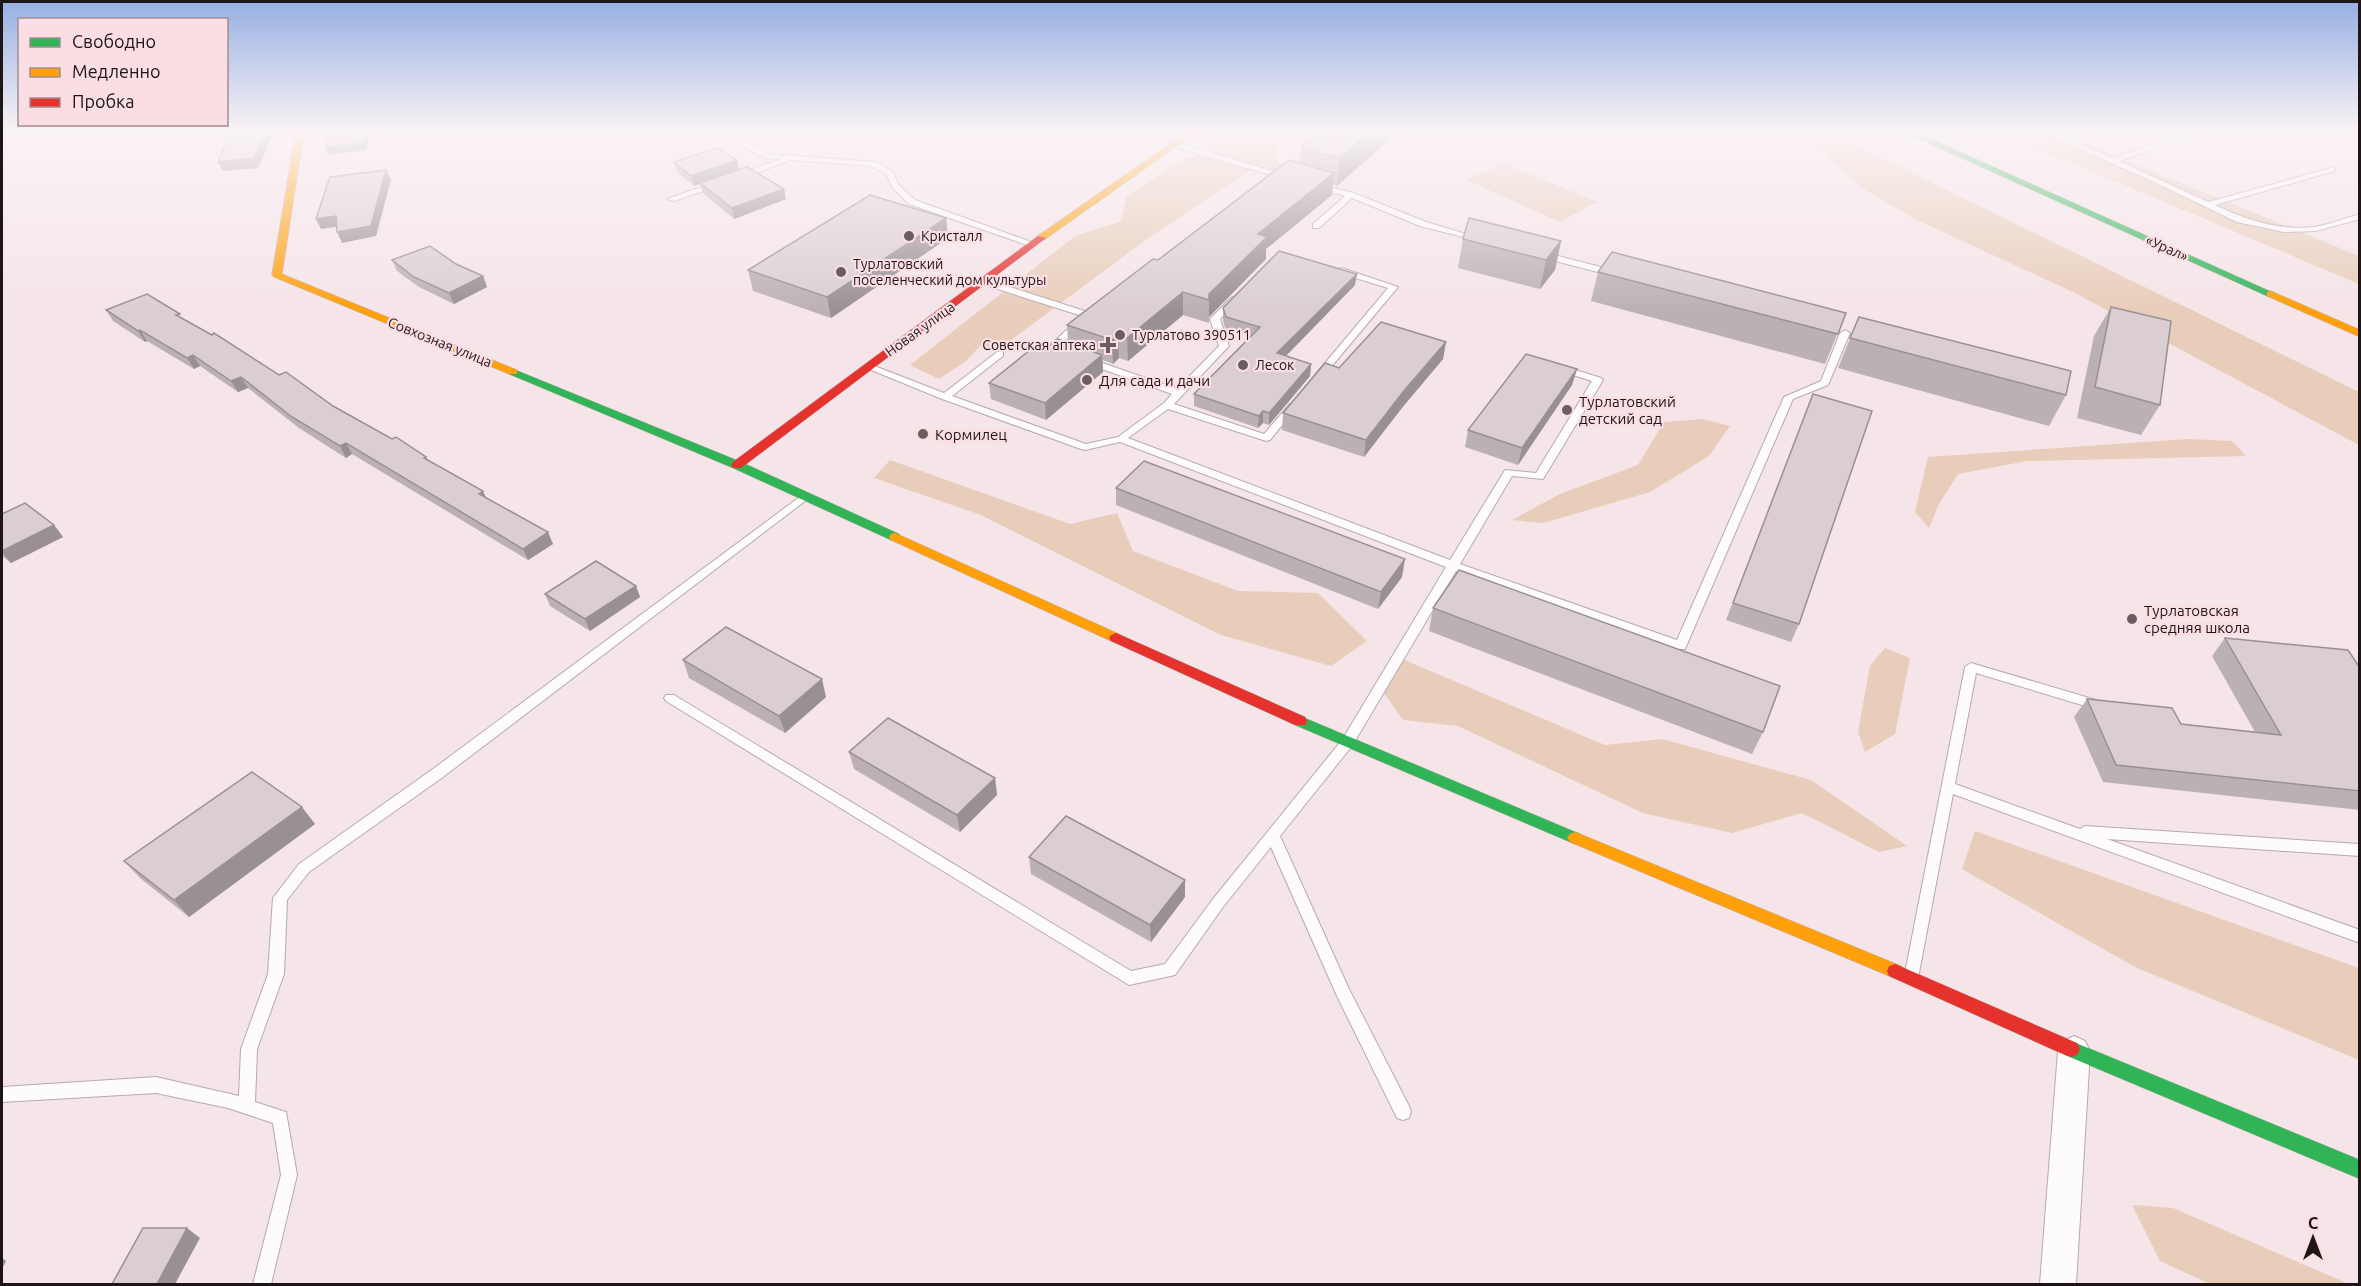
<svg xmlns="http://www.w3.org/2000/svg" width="2361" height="1286" font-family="Ubuntu,sans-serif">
<rect width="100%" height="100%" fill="#f5e4e8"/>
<g fill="#e8cdba">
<path d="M1215 132H1291L1274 150 1284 175 1266 176 1253 168 1147 239 999 349 980 346 966 361 939 379 910 365 1075 236 1120 222 1127 196 1186 158 1213 152V134Z"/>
<path d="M1786 132H1828L1836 136 2359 392V445L2073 292 1917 220 1862 188 1822 152Z"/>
<path d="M1998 132H2057L2359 256V284Z"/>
<path d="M1503 163 1597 202 1560 222 1466 180Z"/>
<path d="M1703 419 1730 426 1709 456 1650 492 1543 523 1512 520 1560 494 1638 465 1664 422Z"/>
<path d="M2189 439 2232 441 2246 456 2027 461 1958 474 1939 504 1929 528 1915 512 1928 457Z"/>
<path d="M890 460 1070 524 1117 513 1133 551 1238 591 1318 593 1367 641 1331 666 1221 635 981 515 874 478Z"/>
<path d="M1885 648 1910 658 1895 734 1865 752 1858 732 1870 666Z"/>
<path d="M1402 659 1605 745 1662 739 1811 780 1907 846 1879 852 1802 813 1732 833 1643 813 1458 726 1403 720 1379 686Z"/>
<path d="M1975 831 2359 968V1060L2135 967 1962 869Z"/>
<path d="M2132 1205 2173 1208 2349 1284H2210L2160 1261Z"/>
</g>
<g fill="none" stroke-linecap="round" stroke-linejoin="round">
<g stroke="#b6aaad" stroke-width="2">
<g id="lane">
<path d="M2041 132H2051L2112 158 2192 132H2204L2119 161 2208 202 2335 167V171L2215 205C2246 220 2279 231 2314 227 2329 225 2345 218 2360 214V219L2316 231 2284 232 2237 222 2152 181Z"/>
<path d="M741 142H747L769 154 876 162 893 172 898 184 915 200 1037 244 1030 246 909 204 892 187 887 175 871 166 791 160 744 178H738V174L781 159 764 158 741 146Z"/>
<path d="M1173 143H1179L1292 177 1285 179 1173 147Z"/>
<path d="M713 183 720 185 674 201 667 199Z"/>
<path d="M1316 184 1354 193 1426 222 1483 239 1479 241 1420 226 1352 198 1319 228H1313V224L1345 196 1316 188Z"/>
<path d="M1543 252 1616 271 1617 273 1613 276 1540 257V253Z"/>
<path d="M1342 268 1398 287 1321 379H1315V375L1388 288 1339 273V269Z"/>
<path d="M985 279 1091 313 1093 315 1058 347V351H1052L1047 348 1049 346 1082 316 982 284V280Z"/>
<path d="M1234 297 1238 300 1220 319 1229 346 1174 404 1264 434 1290 404H1296V408L1270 440 1266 441 1168 409 1128 438 1450 560 1505 470 1536 473 1592 381 1557 370V366H1563L1601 378 1603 380 1543 479 1512 476 1460 564 1677 640 1784 397 1821 381 1840 333 1845 330 1850 333 1828 385 1793 399 1685 649H1677L1456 571 1352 746 1280 836 1348 987 1409 1106 1411 1112 1409 1118 1403 1120 1397 1118 1337 996 1271 847 1223 907 1175 975 1129 985 666 701 664 698 666 695H674L1131 971 1165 964 1213 899 1342 740 1446 567 1120 442 1085 450 1081 449 942 399 864 367 866 365H872L944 393 997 352H1003V356L952 396 1086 444 1118 437 1164 403 1172 394 1085 363V359H1091L1177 389 1219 346 1210 319 1231 298Z"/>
<path d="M805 493 809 494 810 496 809 498 443 777 309 872 287 900 284 974 257 1049 255 1102 286 1112 297 1175 271 1284H253L281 1175 273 1123 228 1108 156 1093 2 1102V1087L156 1077 239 1096 241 1049 268 974 273 898 299 864 433 769Z"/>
<path d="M1971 663 2096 700 2098 703 2096 706 2092 708 1976 673 1955 784 2080 829 2085 826 2360 844V856L2107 839 2360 930V943L1953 794 1919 973 1917 978 1912 980 1907 978 1905 973 1965 667Z"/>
</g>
</g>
<g stroke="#b6aaad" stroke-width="2">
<path id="street" d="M2074 1036 2085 1041 2090 1051 2076 1284H2040L2058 1051 2063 1041Z"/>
</g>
<g stroke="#b6aaad" stroke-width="1">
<g id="fast">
<path d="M1904 132H1916L2276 294 2271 297 2267 296Z"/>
<path d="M513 369 741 462 899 534 901 537 895 541 891 540 733 468 509 374V370Z"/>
<path d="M1300 716 1580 834 1583 838 1580 842 1575 844 1570 842 1295 725 1293 721 1295 717Z"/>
<path d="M2071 1041 2360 1160V1179L2065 1055 2062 1049 2065 1043Z"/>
</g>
</g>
<g stroke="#b6aaad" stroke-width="1">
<g id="slow">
<path d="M296 132H304L282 274 517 370V374H509L274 277 272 275Z"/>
<path d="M1187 132H1197L1044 240H1038V236Z"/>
<path d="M2271 291 2360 330V337L2267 296V292Z"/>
<path d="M895 533 1121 635 1123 638 1116 643 1111 641 891 540 889 537 891 534Z"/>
<path d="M1575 832 1901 966 1903 971 1901 976 1895 978 1889 976 1570 842 1567 838 1570 834Z"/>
</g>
</g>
<g stroke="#b6aaad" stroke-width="1">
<g id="jam">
<path d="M1038 236 1046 238 741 468H733L731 465 733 462Z"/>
<path d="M1116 633 1305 717 1307 721 1305 725H1295L1111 641 1109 638 1111 635Z"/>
<path d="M1895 964 2077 1043 2080 1049 2077 1055 2071 1057 2065 1055 1889 976 1887 971 1889 966Z"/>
</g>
</g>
<use href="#lane" fill="#fefbfc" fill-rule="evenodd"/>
<use href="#street" fill="#fefbfc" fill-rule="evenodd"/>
<use href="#fast" fill="#30b455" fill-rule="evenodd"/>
<use href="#slow" fill="#ff9f0a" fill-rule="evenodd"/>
<use href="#jam" fill="#e5322d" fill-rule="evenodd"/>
</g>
<g fill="#bbb1b5">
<path d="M1320 132H1398L1337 186 1333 185 1332 195 1266 249V259L1209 317V323L1183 315 1128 361 1119 358 1113 364 1103 360V372L1046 420 991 399 989 383 1049 346 1068 343 1067 325 1158 260 1300 164 1301 148Z"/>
<path d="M737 160 739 169 786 199 734 219 703 193 700 184 694 186 677 172 674 162Z"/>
<path d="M946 218 948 238 831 318 753 291 748 270Z"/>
<path d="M1463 239 1561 241 1555 270 1540 289 1458 268Z"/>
<path d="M392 260 456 264 483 276 487 287 454 304 419 287 397 271Z"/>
<path d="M1598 272 1846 313 1825 364 1591 301Z"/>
<path d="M1355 285 1286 356 1311 364 1310 376 1269 425 1263 423 1258 428 1194 406V394L1251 336 1225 328 1223 320V308Z"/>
<path d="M2111 307 2160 405 2141 435 2077 418 2094 336Z"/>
<path d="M106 310 183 319 333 406 392 439 426 457 428 460 483 491 486 498 553 544 528 560 352 454 346 458 299 428 248 388 238 392 200 366 194 369 147 341 145 342 113 321Z"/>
<path d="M1859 317 2066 395 2049 426 1838 368Z"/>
<path d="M1446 342 1443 359 1401 409 1364 457 1282 430 1283 413 1339 368Z"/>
<path d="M1577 369 1572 385 1518 465 1465 447 1468 430Z"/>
<path d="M1813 394 1799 624 1791 642 1726 620Z"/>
<path d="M1116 488 1402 577 1378 609 1116 505Z"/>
<path d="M2 514 54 525 63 537 11 563 2 556Z"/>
<path d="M636 586 640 597 590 631 550 606 545 594Z"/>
<path d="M1433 608 1763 732 1752 754 1429 631Z"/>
<path d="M2225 638 2360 668V810L2103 782 2074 717 2087 699 2181 724 2255 732 2212 656Z"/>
<path d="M683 660 826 697 785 733 689 678Z"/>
<path d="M849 752 995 778 997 795 960 832 854 769Z"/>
<path d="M315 824 189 917 140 878 124 861Z"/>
<path d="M1029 857 1185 880V897L1151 942 1031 874Z"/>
</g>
<g fill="#999094">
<path d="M266 132H274L258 168 223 171 218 162Z"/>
<path d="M366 132H371L366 150 328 155 325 148Z"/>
<path d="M1370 132H1398L1337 186 1339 158Z"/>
<path d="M737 160 739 171 694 186 691 176Z"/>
<path d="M386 170 391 180 376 236 342 243 337 232Z"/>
<path d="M1334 173 1332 195 1266 249V259L1209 317V294L1258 234Z"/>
<path d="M784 189 786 199 734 219 732 208Z"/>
<path d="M336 216 341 226 321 229 316 219Z"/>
<path d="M946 218 948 238 831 318 827 297Z"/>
<path d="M1561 241 1555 270 1540 289 1546 260Z"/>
<path d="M1357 274 1355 285 1277 365V353Z"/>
<path d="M483 276 487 287 454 304 449 293Z"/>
<path d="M1183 292V315L1128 361 1127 338Z"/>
<path d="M140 330 147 341 145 342 138 331Z"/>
<path d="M1118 335 1119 358 1113 364 1112 340Z"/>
<path d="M1446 342 1443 359 1401 409 1364 457 1366 440 1403 392Z"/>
<path d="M193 355 200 366 194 369 187 358Z"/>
<path d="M1102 355 1103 372 1046 420 1045 403Z"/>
<path d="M1311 364 1310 376 1269 425V413Z"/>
<path d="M1577 369 1572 385 1518 465 1522 448Z"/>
<path d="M241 377 248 388 238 392 231 381Z"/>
<path d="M1263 411V423L1258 428 1259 416Z"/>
<path d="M346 443 352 454 346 458 340 446Z"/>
<path d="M483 491 488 503 479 494Z"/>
<path d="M54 525 63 537 11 563 2 552Z"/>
<path d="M548 532 553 544 528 560 523 549Z"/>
<path d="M1405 559 1402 577 1378 609 1381 592Z"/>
<path d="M636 586 640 597 590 631 585 619Z"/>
<path d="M822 679 826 697 785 733 779 716Z"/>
<path d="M995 778 997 795 960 832 957 815Z"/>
<path d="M302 807 315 824 189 917 174 900Z"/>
<path d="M1185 880V897L1151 942 1150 925Z"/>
<path d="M187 1228 200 1238 175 1284H157Z"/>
<path d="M2 1258 6 1261 2 1269Z"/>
</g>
<g fill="#daced3" stroke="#999094" stroke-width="1.5">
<path d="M230 132H266L253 158 218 162Z"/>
<path d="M331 132H366L363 143 325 148Z"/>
<path d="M1320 132H1370L1339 158 1301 148Z"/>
<path d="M717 148 737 160 691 176 674 162Z"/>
<path d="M1289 160 1334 173 1258 234 1267 237 1209 294V300L1183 292 1127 338 1118 335 1112 340 1067 325 1153 259 1158 260Z"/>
<path d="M747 167 784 189 732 208 700 183Z"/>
<path d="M386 170 371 226 337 232 336 216 316 219 330 177Z"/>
<path d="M870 195 946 218 827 297 748 270Z"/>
<path d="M1469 218 1561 241 1546 260 1463 239Z"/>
<path d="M430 246 456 264 483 276 449 293 414 277 392 260Z"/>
<path d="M1279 251 1357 274 1277 353 1311 364 1269 413 1263 411 1259 416 1194 394 1260 327 1226 317 1223 308Z"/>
<path d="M1612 252 1846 313 1838 334 1598 272Z"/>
<path d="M147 294 180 314 176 315 212 335 214 333 279 375 286 372 333 406 392 439 396 437 426 457 424 458 483 491 479 494 548 532 523 549 346 443 340 446 292 417 241 377 231 381 193 355 187 358 140 330 138 331 106 310Z"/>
<path d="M2111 307 2171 321 2160 405 2095 387Z"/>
<path d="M1859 317 2071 371 2066 395 1850 338Z"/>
<path d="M1381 322 1446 342 1403 392 1366 440 1283 413 1325 363 1339 368Z"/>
<path d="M1058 339 1102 355 1045 403 989 383 1040 342 1049 346Z"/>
<path d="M1526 354 1577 369 1522 448 1468 430Z"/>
<path d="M1813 394 1872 411 1799 624 1733 603Z"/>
<path d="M1144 461 1405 559 1381 592 1116 488Z"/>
<path d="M25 503 54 525 2 551V514Z"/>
<path d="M596 561 636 586 585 619 545 594Z"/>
<path d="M1459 570 1780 686 1763 732 1433 608Z"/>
<path d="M726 627 822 679 779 716 683 660Z"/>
<path d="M2225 638 2348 650 2360 668V791L2116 765 2087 699 2172 708 2181 724 2281 735Z"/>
<path d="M888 718 995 778 957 815 849 752Z"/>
<path d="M252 772 302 807 174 900 124 861Z"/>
<path d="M1066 816 1185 880 1150 925 1029 857Z"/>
<path d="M143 1228H187L157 1284H112Z"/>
</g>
<linearGradient id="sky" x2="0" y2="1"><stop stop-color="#96afe2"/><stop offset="0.42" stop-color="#faf3f5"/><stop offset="1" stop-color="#faf3f5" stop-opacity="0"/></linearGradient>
<rect width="2361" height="312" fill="url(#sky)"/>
<g fill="#695d60" stroke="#fbdee4" stroke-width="2">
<circle cx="909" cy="236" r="6"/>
<circle cx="841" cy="272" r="6"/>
<circle cx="1120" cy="335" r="6"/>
<path d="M1105 336h6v6h6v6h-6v6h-6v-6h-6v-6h6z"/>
<circle cx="1243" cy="365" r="6"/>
<circle cx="1087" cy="380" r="6"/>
<circle cx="1567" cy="410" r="6"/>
<circle cx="923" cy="434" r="6"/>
<circle cx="2132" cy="619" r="6"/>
</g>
<g text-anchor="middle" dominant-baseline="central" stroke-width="4.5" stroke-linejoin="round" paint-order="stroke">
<g font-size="14" fill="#1e1517" stroke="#fbdee4" text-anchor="start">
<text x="921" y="236">Кристалл</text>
<text x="853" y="264">Турлатовский<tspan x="853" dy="16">поселенческий дом культуры</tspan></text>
<text x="1132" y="335">Турлатово 390511</text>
<text x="1096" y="345" text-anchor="end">Советская аптека</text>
<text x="1255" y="365">Лесок</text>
</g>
<g font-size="14" fill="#1e1517" stroke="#fbdee4">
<text transform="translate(2167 248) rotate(24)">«Урал»</text>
<text transform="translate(920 329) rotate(-36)">Новая улица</text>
<text transform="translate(440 342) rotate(22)">Совхозная улица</text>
</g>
<g font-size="15" fill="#1e1517" stroke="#fbdee4" text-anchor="start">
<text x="1099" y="380">Для сада и дачи</text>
<text x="1579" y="401">Турлатовский<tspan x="1579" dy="17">детский сад</tspan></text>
<text x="935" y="434">Кормилец</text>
<text x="2144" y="610">Турлатовская<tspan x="2144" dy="17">средняя школа</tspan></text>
</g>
</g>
<rect width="2361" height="1286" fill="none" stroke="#1e1517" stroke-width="6"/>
<rect x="18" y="18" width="210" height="108" fill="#fbdee4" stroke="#a38e92" stroke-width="1.5"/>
<rect x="30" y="38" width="30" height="9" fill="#30b455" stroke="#a38e92" stroke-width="1.5"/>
<text x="72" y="48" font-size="18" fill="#1e1517">Свободно</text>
<rect x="30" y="68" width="30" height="9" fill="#ff9f0a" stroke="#a38e92" stroke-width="1.5"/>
<text x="72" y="78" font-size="18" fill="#1e1517">Медленно</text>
<rect x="30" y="98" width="30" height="9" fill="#e5322d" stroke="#a38e92" stroke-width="1.5"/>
<text x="72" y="108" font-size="18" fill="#1e1517">Пробка</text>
<g transform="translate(2313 1238)" stroke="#fbdee4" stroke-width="4.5" paint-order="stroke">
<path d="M0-4.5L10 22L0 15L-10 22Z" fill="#1e1517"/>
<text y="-9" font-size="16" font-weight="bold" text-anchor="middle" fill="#1e1517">С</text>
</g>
</svg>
